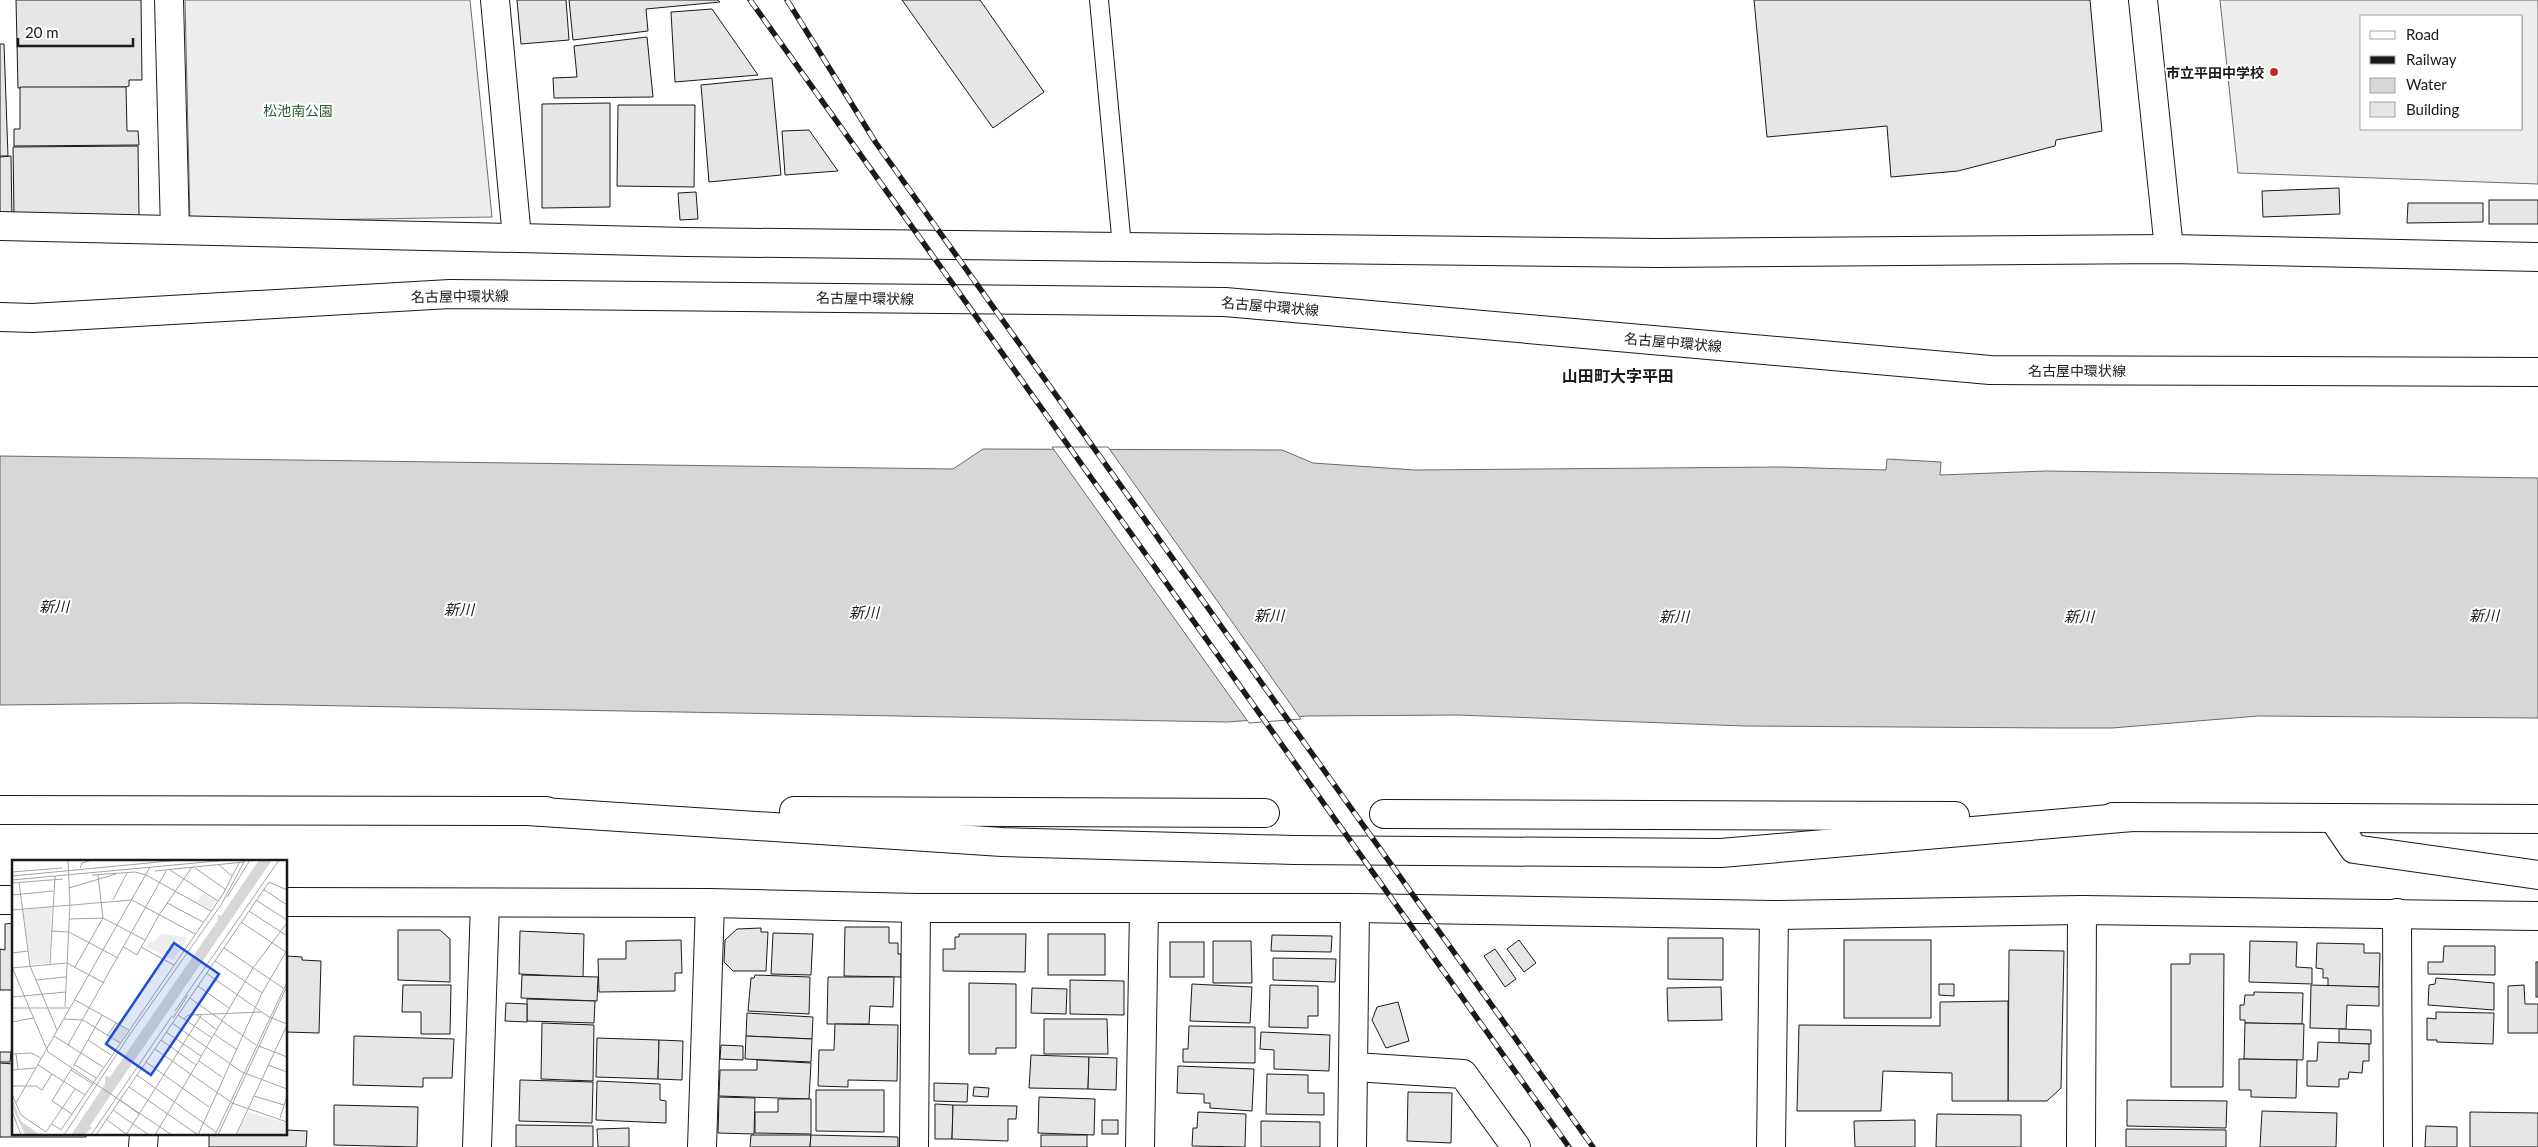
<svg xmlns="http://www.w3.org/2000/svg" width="2538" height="1147" font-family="Lato,'Noto Sans JP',sans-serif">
<rect width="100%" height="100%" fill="#fff"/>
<g fill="#ededed" stroke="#6a6a6a" fill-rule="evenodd">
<path d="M185 0H470L492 217 190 222Z"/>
<path d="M2220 0H2538V184L2238 173ZM2362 16H2522V129H2362Z"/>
</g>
<path fill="#d7d7d7" stroke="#6a6a6a" d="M983 449 1282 450 1313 463 1415 470 1780 467 1886 470 1887 459 1941 462 1940 475 2046 471 2538 478V718L2258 716 2112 728H2058L1744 726 1458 715 1307 716 1227 722 185 703 0 705V456L953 469Z"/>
<path fill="#fff" stroke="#6a6a6a" d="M1052 447H1108L1301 719 1249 723Z"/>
<g fill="#e6e6e6" stroke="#1a1a1a">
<path d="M16 0H141L142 80H129V86L126 87 18 88Z"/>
<path d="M517 0H566L569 40 521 44Z"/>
<path d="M569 0H718L720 2 646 9 648 31 573 40Z"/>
<path d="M902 0H980L1044 92 993 128Z"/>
<path d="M1754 0H2090L2102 131 2056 140 2055 146 1958 171 1891 177 1887 126 1767 137Z"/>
<path d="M712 9 758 75 675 82 671 12Z"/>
<path d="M647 37 653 97 554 98 553 78 577 77 574 46Z"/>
<path d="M0 44H4L8 156H0Z"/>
<path d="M772 78 781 175 709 182 701 85Z"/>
<path d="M20 87H126L127 131H138L139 145 14 146V129H20Z"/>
<path d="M610 103V207L542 208V104Z"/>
<path d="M618 105H695L694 187 617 186Z"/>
<path d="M809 130 838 171 785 175 782 131Z"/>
<path d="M138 146 139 216 14 217 13 147Z"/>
<path d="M11 156 12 221H0V157Z"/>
<path d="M2339 188 2340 214 2263 217 2262 191Z"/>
<path d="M696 192 698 219 680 220 678 193Z"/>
<rect x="2489" y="200" width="49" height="24"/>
<path d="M2408 203H2483V222L2407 223Z"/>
<path d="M14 923V990H0V949L5 950V924Z"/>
<path d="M845 927H889V943H898V954H901V977L844 976Z"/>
<path d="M761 928V932H768L766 971H733L724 962 725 940 737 929Z"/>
<path d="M398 930H440L450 939V982L398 980Z"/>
<path d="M520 931 584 934 583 977 519 974Z"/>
<path d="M773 933 813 934 811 975 771 974Z"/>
<path d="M959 934H1026L1025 972 943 971V949H955V937H959Z"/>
<rect x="1048" y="934" width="57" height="41"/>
<path d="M1272 935 1332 936 1331 952 1271 951Z"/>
<path d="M1668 938H1723V980L1668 979Z"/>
<path d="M681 940 682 973H675V991L599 992 598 959H626V941Z"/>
<path d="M1519 940 1536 963 1524 972 1507 949Z"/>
<rect x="1844" y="940" width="87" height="78"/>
<path d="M1213 941H1251L1252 983H1213Z"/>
<path d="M2250 941 2297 942 2296 967 2312 968V984L2249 982Z"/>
<rect x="1170" y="942" width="34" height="35"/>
<path d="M2317 943 2364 944V953H2380L2379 987 2328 986V978H2323V969L2316 968Z"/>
<path d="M2444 946H2495V975L2428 974V962H2443Z"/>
<path d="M1495 949 1516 979 1505 987 1484 956Z"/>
<path d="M2009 950 2064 951 2061 1088 2047 1101H2008Z"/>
<path d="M2190 954H2224L2223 1087H2171V964H2190Z"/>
<path d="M286 956 302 957V960L321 961 319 1033 286 1032Z"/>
<path d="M1273 958 1336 959 1335 982 1273 980Z"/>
<rect x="2536" y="962" width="2" height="35"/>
<path d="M522 975 598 977 597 1001 521 998Z"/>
<path d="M755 975 810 977 809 1014 748 1011 751 978H754Z"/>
<path d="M828 977H894L893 1007 870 1006 869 1024H827Z"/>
<path d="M2436 978 2494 983V1010L2428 1005 2429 985 2435 984Z"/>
<path d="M1070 980 1124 981V1015L1070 1014Z"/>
<path d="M969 983 1016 984V1048H996V1054H969Z"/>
<path d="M1192 984 1252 987 1250 1023 1190 1021Z"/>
<path d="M1939 984H1954V996L1939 995Z"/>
<path d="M403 985H451L450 1034H421V1012H402Z"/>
<path d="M1270 985 1318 986V1016H1308V1028L1269 1027Z"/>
<path d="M2311 985 2379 987V1006L2347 1005 2346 1029 2310 1028Z"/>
<path d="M2524 985 2525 1004H2538V1033H2508V986Z"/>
<path d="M1721 987 1722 1020 1668 1021 1667 988Z"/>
<path d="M1032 988 1067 989 1066 1014 1031 1013Z"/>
<path d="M2254 992 2303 993 2302 1024 2245 1023V1020H2240V1005H2244L2245 995H2254Z"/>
<path d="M527 999 595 1001 594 1023 527 1021Z"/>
<path d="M2008 1001V1101H1952V1073L1883 1071 1881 1111H1797L1799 1025 1940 1026V1002Z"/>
<path d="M1398 1002 1409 1041 1386 1048 1372 1020 1377 1007Z"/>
<path d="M506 1003 527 1004V1022L505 1021Z"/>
<path d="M2436 1012 2494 1013 2493 1044 2437 1042V1040H2427V1018L2436 1019Z"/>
<path d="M747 1013 813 1017 812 1039 746 1036Z"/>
<path d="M1044 1019H1107L1108 1054H1044Z"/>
<path d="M542 1023 594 1025 593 1081 541 1079Z"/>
<path d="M2245 1023 2304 1024 2303 1060 2244 1059Z"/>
<path d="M835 1024 898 1025 897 1081 848 1080V1087L818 1086 819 1050H834Z"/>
<path d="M1189 1026 1255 1027V1063L1183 1062V1049H1188Z"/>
<path d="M2339 1029 2371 1030V1044L2339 1043Z"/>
<path d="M1261 1032 1330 1035 1329 1071 1274 1069V1050L1260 1049Z"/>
<path d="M354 1036 454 1039 452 1078H423V1087L353 1085Z"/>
<path d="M746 1036 812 1039 811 1062 745 1059Z"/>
<path d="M597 1038 659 1040 658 1079 596 1077Z"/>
<path d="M659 1040 683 1041 682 1080 658 1079Z"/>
<path d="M2318 1042 2369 1044V1061H2363L2362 1073 2349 1072 2348 1079H2339V1087L2307 1086V1061H2317Z"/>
<path d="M721 1045 743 1046V1060L720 1059Z"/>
<path d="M0 1052H11L10 1062H0Z"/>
<path d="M1031 1055 1089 1057 1088 1089 1029 1088Z"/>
<path d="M1089 1057 1117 1058 1116 1090 1088 1089Z"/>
<path d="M2239 1059 2297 1060 2296 1098 2251 1097V1090H2239Z"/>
<path d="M757 1060 811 1063 809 1099 719 1096 720 1070H757Z"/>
<path d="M0 1063 14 1064V1133H86V1137H0Z"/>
<path d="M1178 1066 1254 1069 1252 1111 1210 1108V1103H1204V1094L1177 1093Z"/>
<path d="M1267 1074 1308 1075V1093H1324V1115L1266 1114Z"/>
<path d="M520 1080 593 1082 592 1123 519 1121Z"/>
<path d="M597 1081 660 1084V1100L666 1101V1123L596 1120Z"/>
<path d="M934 1083 968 1084 967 1102 934 1101Z"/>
<path d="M974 1087 989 1088 988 1097 973 1096Z"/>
<path d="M816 1090H884V1132L816 1131Z"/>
<path d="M1408 1092 1452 1093 1451 1143 1407 1141Z"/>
<path d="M719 1097 755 1098 754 1134 718 1133Z"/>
<path d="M1039 1097 1095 1099 1094 1135 1038 1133Z"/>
<path d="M778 1099H811V1134L755 1133V1112H778Z"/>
<path d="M2127 1100 2227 1101 2226 1128 2127 1126Z"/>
<path d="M935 1104 953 1105 952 1139H935Z"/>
<path d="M334 1105 418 1107 417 1147 334 1145Z"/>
<path d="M953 1105 1017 1106 1016 1119H1008V1141L952 1139Z"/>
<path d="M2262 1111 2337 1113 2336 1147H2260Z"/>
<path d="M1198 1112 1246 1114 1245 1147 1192 1146 1193 1128H1197Z"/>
<path d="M2470 1112 2538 1113V1147H2470Z"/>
<path d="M1937 1114 2021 1115V1147H1936Z"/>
<rect x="1102" y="1120" width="16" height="14"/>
<path d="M1915 1120V1147H1855L1854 1121Z"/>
<path d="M1261 1121 1320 1122V1147H1261Z"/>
<path d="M516 1125 593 1126V1147H516Z"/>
<path d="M2426 1126 2457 1127V1147H2425Z"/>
<path d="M629 1128V1147H598L597 1129Z"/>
<path d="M2126 1129 2226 1130V1147H2126Z"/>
<path d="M286 1130 307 1131 306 1147H209V1133H286Z"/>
<path d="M751 1135H811L810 1147H750Z"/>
<path d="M811 1135 898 1137V1147H810Z"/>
<rect x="1041" y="1135" width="46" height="12"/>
</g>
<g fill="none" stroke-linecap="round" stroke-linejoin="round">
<g stroke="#1a1a1a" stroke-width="20">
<path id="lane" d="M1099 0 1122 247"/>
</g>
<g stroke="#1a1a1a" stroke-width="30">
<g id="street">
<path d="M169 0 175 230"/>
<path d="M495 0 517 238"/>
<path d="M2143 0 2169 249"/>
<path d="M0 226 686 242 1658 253 2169 249 2538 257"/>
<path d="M0 810 546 811"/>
<path d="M527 811 1002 842 1294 850 1721 853 2132 817"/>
<path d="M794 811 1265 813"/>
<path d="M1384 814 1955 816"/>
<path d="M2113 817 2538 819"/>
<path d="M2333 818 2354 849 2538 875"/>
<path d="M0 900H14"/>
<path d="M286 902 710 903 916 908H1355L1774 915 2082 910 2538 916"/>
<path d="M2397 913 2398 1147"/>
<path d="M1355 1067 1463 1074 1516 1147"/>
<path d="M143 1147 144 1133"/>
<path d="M477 1147 485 903"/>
<path d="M702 1147 710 903"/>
<path d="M914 1147 916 908"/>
<path d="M1140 1147 1144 908"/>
<path d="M1352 1147 1355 908"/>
<path d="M1771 1147 1774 915"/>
<path d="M2081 1147 2082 910"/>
</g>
</g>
<g stroke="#1a1a1a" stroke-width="30">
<path id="primary" d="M0 317 32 318 450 294 1225 302 1990 370 2538 372"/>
</g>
<use href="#lane" stroke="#fff" stroke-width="18"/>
<use href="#street" stroke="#fff" stroke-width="28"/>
<use href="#primary" stroke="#fff" stroke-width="28"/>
<g stroke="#1a1a1a" stroke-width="5.5">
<g id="rail">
<path d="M750 0 1569 1147"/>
<path d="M787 0 876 143 1593 1147"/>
</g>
</g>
<use href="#rail" stroke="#fff" stroke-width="4" stroke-dasharray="11" stroke-linecap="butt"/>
</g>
<circle fill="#c62828" stroke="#fff" stroke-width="2" cx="2274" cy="72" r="5"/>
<g text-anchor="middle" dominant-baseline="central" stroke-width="4" stroke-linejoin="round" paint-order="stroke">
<g font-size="14" font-weight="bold" fill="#1a1a1a" stroke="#fff" text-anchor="end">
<text x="2264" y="72">市立平田中学校</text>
</g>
<g font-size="14" fill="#2b5a34" stroke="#fff">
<text x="298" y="110">松池南公園</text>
</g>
<g font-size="14" fill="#1a1a1a" stroke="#fff">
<text transform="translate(460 296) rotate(-1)">名古屋中環状線</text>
<text transform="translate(865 298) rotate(1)">名古屋中環状線</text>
<text transform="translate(1270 306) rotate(5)">名古屋中環状線</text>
<text transform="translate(1673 342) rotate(5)">名古屋中環状線</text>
<text x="2077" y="370">名古屋中環状線</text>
</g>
<g font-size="15" font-style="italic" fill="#1a1a1a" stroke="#fff">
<text x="54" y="606">新川</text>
<text x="459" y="609">新川</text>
<text x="864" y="612">新川</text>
<text x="1269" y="615">新川</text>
<text x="2484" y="615">新川</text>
<text x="1674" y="616">新川</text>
<text x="2079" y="616">新川</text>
</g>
<g font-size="16" font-weight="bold" fill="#1a1a1a" stroke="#fff">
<text x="1618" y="375">山田町大字平田</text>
</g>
</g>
<g transform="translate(12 860)">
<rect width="275" height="275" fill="#fff"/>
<path d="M191 33 204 41 198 49 185 42ZM40 46 37 103 19 105 11 50ZM148 74 174 77V81L161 100 135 87 138 82 142 83ZM104 164 116 170 108 183 97 175ZM236 252 275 263V275H225Z" fill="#ededed"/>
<path d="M247 0H260L102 230 78 266 80 268 72 275H59L93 224V216L98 217 206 60V54L209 56ZM0 238 9 261 28 275H13L0 247Z" fill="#d7d7d7"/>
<path fill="none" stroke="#a3a3a3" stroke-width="1" d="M207 5 220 16M68 8 70 3 80 0M183 8 213 29M158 10 206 41M143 11 232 2M0 12 50 8M80 15 123 12 134 15 199 51M0 16 168 0M0 20 216 0M7 22 18 106 45 170M0 23 51 19M57 28 104 14M251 29 275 45M0 35 41 31M215 37 238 0M101 40 115 13M244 40 275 60M155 43 191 62M0 50 120 40 183 74M237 51 275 76M57 59 91 58 133 80M229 62 274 92M39 71 57 72 106 98M112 87 125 95 147 55 180 7M129 87 162 105M212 88 271 128M0 93 16 91M203 101 250 133M38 104 43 16M0 107 36 192 160 275M63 107 91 58 86 15M0 108 55 103 92 123M194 113 257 157 275 164M24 120 54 117M186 126 217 148M0 137 54 132M178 138 244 185M63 140 117 170M53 147 58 44 56 0M0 148H58M163 151 267 0M166 155 200 178M185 155 205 170M161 158 176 135M52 159 71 160 108 183M172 159 176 155 249 152M0 162 21 158M160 163 230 212 275 229M154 172 189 196M202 174 224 189M42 176 91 207M95 176 104 163M76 180 99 195M149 180 184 205M56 185 154 11M247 186 275 197M143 189 220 243 275 262M0 194 19 193 29 198M4 194 6 209M187 201 210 217M134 202 197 247M26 205 73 235M63 205 84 218M256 205 275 212M61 207 90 155M0 210 24 208M59 210 81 224M125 215 204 272M0 226H24L30 230 40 214M117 227 186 275M0 234 9 255 34 272 63 229M242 236 272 245M108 240 127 254M4 243 138 7M101 250 137 275M0 251 9 275M60 254 40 241 60 208M268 258 275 236M94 259 114 274M40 264 49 270 211 34 227 3M52 275 118 174 209 45 233 0M79 275 160 156M84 275 257 22 275 30M114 275 190 154M143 275 241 108 275 63M186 275 250 133 274 92M203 275 275 122M206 275 275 126M224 275 275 165"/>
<path fill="#1d4ed8" fill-opacity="0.15" stroke="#1d4ed8" stroke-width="2.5" d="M162 83 207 114 139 215 94 184Z"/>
<rect width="275" height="275" fill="none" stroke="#1a1a1a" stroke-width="2.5"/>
</g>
<rect x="2360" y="15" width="162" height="115" fill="#ffffff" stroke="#a3a3a3"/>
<rect x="2370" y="31" width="25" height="8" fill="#ffffff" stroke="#a3a3a3"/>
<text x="2406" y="40" font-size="15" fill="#1a1a1a">Road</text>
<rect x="2370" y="56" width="25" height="8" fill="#1a1a1a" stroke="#a3a3a3"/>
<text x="2406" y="65" font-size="15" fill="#1a1a1a">Railway</text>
<rect x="2370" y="78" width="25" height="15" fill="#d7d7d7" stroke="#a3a3a3"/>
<text x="2406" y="90" font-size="15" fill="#1a1a1a">Water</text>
<rect x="2370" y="102" width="25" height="15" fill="#e6e6e6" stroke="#a3a3a3"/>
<text x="2406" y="115" font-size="15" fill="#1a1a1a">Building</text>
<path d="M18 38v8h115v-8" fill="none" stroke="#1a1a1a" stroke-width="2.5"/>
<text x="25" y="38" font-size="15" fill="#1a1a1a" stroke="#ffffff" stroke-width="4" paint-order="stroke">20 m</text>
</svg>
